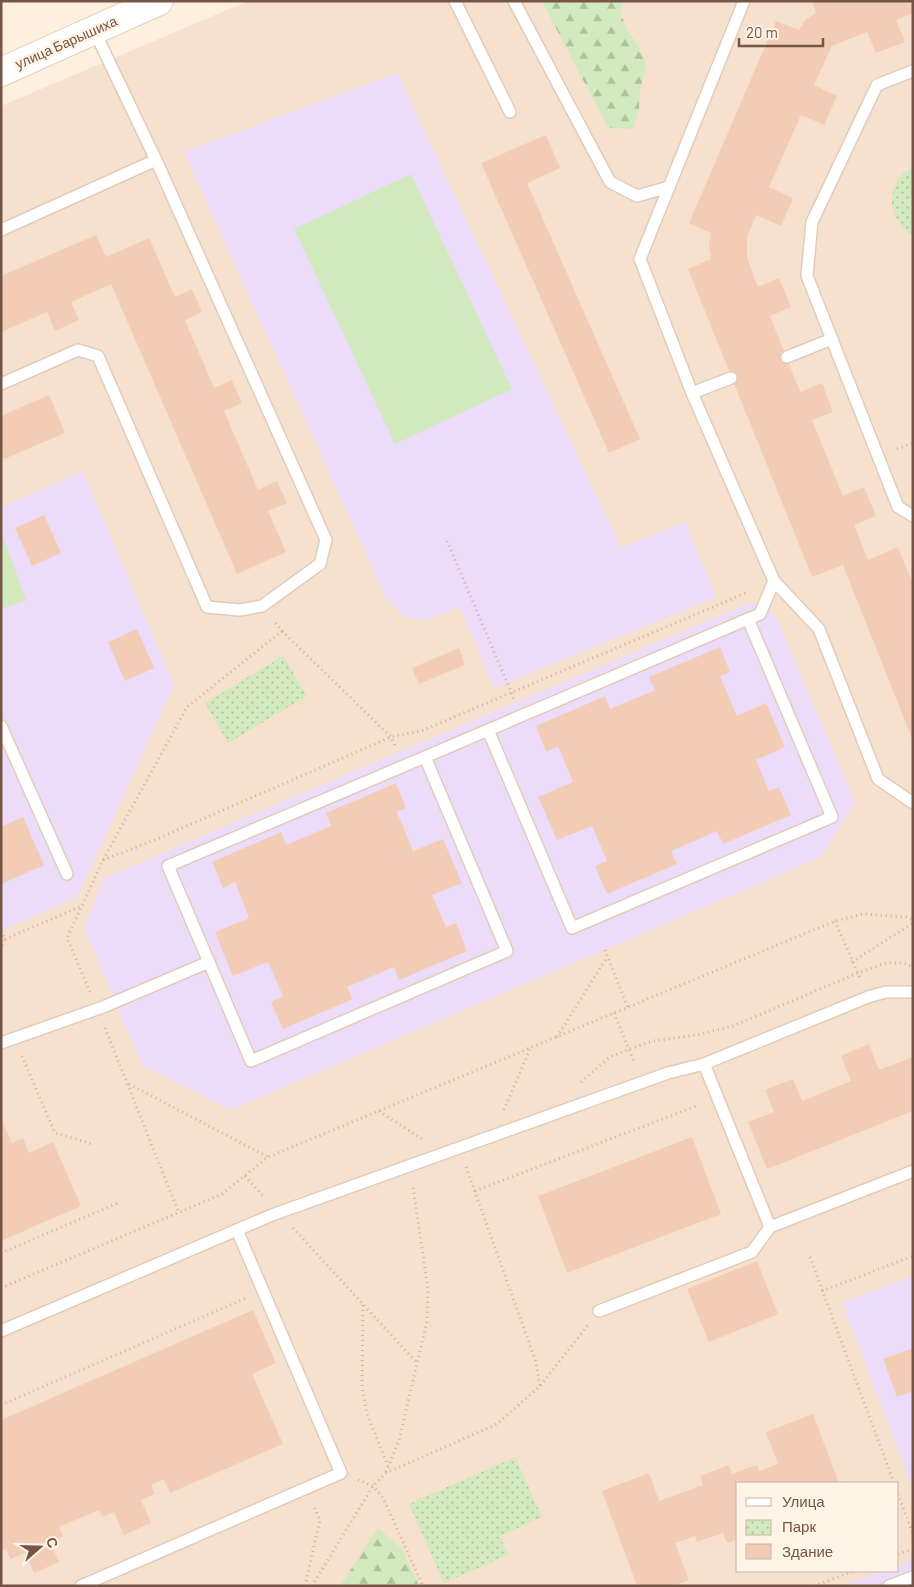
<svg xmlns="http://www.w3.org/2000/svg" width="914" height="1587" font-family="Barlow,sans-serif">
<defs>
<pattern id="forest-firs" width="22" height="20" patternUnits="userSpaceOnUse" patternTransform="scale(1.25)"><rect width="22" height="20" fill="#d2eabe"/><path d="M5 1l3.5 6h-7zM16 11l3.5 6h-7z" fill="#afc09c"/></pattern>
<pattern id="park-dots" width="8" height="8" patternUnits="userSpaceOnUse" patternTransform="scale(1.25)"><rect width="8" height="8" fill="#d2eabe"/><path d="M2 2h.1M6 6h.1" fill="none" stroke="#afc09c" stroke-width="1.8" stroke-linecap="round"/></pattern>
</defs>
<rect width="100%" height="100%" fill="#fdf0df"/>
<path fill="#f5e1ce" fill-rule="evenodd" d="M248 1H913V1586H1V106ZM738 1483H898V1571H738Z"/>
<g fill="#eddcf9">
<path d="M397 73 621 548 685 522 716 597 494 688 460 607 426 620 405 617 386 598 184 152Z"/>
<path d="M83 471 174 685 77 897 1 931V507Z"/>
<path d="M752 602 775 615 855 802 821 857 230 1110 142 1065 84 928 104 878Z"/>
<path d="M913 1276V1489L842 1302Z"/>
<path d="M913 1559V1586H842L881 1571H898V1565Z"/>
</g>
<g fill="#d2eabe">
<path d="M411 174 512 389 395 444 294 229Z"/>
<path d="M1 532 26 600 1 609Z"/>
</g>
<g fill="url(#forest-firs)">
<path d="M542 1H623L620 12 628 31 639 47 647 67 640 88 639 109 633 129 608 128Z"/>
<path d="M378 1528 402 1549 419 1586H340Z"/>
</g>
<g fill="url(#park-dots)">
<path d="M913 167V236C886 221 884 181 913 167Z"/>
<path d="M283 656 307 696 228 743 205 703Z"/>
<path d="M515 1457 542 1517 500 1536 508 1555 444 1583 409 1504Z"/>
</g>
<g fill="#f3ccb6">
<path d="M812 1H913V13L896 20 905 42 876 53 867 32 832 46 814 85 837 96 824 125 801 115 769 187 793 198 781 226 756 215 747 236V258L758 287 779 278 791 307 770 316 800 392 822 383 833 412 812 420 843 496 864 487 876 516 854 525 868 560 898 547 913 584V741L843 565 812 577 688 269 711 259 709 246 711 233 689 223 776 21 799 30 806 19 816 13Z"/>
<path d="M546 135 560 168 527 183 640 439 609 453 481 163Z"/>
<path d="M96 235 106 257 149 238 175 297 192 289 202 312 185 320 214 388 232 380 237 392 242 403 224 411 258 490 277 481 287 503 268 511 286 552 237 574 111 284 71 302 79 320 55 331 47 312 1 332V276Z"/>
<path d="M49 395 65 433 4 459 1 452V416Z"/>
<path d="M44 515 61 553 32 566 15 528Z"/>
<path d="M137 629 154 668 125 681 108 642Z"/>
<path d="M720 647 730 672 720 676 737 716 766 703 785 747 756 760 769 791 779 787 791 815 723 844 717 831 671 851 677 864 607 894 595 866 607 861 592 826 557 840 538 797 573 782 558 746 546 752 536 726 605 696 610 709 655 690 649 677Z"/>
<path d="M459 648 465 665 419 684 412 668Z"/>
<path d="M396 783 406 808 397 812 413 851 443 839 462 883 432 895 446 927 456 923 467 951 399 980 394 967 347 987 353 999 283 1029 271 1002 283 996 268 962 233 976 224 955 215 932 249 918 235 882 223 888 212 862 281 832 286 845 331 826 326 813Z"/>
<path d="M23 817 44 865 1 884V827Z"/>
<path d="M869 1044 879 1070 913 1057V1111L767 1169 748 1122 774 1112 765 1090 793 1079 802 1101 851 1081 841 1056Z"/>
<path d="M1 1119 12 1143 23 1138 29 1153 53 1142 81 1206 1 1241Z"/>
<path d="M692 1137 721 1214 567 1273 538 1196Z"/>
<path d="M757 1261 778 1314 709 1342 687 1289Z"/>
<path d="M253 1310 276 1363 252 1374 283 1444 170 1493 164 1479 151 1485 155 1494 141 1500 151 1523 124 1535 114 1512 102 1517 99 1510 59 1527 63 1536 50 1542 59 1562 34 1573 25 1553 10 1559 6 1549 1 1551V1420Z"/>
<path d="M913 1348V1391L897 1397 883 1359Z"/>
<path d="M813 1414 839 1483H738V1539L727 1543 723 1533 697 1542 695 1536 675 1543 689 1580 674 1586H637L602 1491 649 1473 659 1501 703 1485 700 1476 729 1465 732 1474 757 1465 759 1471 778 1464 766 1432Z"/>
</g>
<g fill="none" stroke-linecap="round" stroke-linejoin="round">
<g stroke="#e1ccbb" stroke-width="14">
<g id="lane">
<path d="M455 1 510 112"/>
<path d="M514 1 610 182 637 196 669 187"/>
<path d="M744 1 640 259 692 393 774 581 819 629 878 779 913 803"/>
<path d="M913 71 877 85 812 222 807 276 898 507 913 516"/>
<path d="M1 230 156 160"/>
<path d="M787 357 832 339"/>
<path d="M1 384 78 350 98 356 207 607 240 610 262 606 320 564 326 540 156 160 94 30"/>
<path d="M692 393 731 378"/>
<path d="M748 619 760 614 774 581"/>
<path d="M1 726 67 874"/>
<path d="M425 757 748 619 832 817 572 928 488 730"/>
<path d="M425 757 507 951 251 1061 168 866Z"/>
<path d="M1 1043 103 1007 209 962"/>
<path d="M704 1064 770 1227 913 1171"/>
<path d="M599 1311 752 1252 770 1227"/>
<path d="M1 1331 272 1215 668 1073 704 1064 868 997 886 992H913"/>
<path d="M81 1586 341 1473 237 1230"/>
<path d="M889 1586 913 1577"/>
</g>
</g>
<g stroke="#e8cebb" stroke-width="30">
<path id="secondary" d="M1 72 159 1"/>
</g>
<g stroke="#d7af9a" stroke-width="3" stroke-dasharray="1 4" stroke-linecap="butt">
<path d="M897 449 913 443"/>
<path d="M447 541 514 699"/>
<path d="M282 631 391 737 396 748"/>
<path d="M103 860 152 841 391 737 421 731 746 593"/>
<path d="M835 921 861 980"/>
<path d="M1 931 5 939 1 949"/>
<path d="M5 939 82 906"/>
<path d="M605 950 628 1008"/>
<path d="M852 962 913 923"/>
<path d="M90 992 67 938 103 860 187 707 282 631 273 620"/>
<path d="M614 1013 635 1064"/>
<path d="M105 1028 179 1213"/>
<path d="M557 1037 607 957"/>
<path d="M22 1056 55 1133 92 1144"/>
<path d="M581 1082 610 1057 629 1049 653 1041 696 1035 733 1026 858 973 886 963H904L913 967"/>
<path d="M129 1084 268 1157"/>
<path d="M504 1110 530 1049"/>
<path d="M379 1111 422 1139"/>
<path d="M466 1167 536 1362 540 1386"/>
<path d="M245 1176 265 1198"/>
<path d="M475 1191 699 1105"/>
<path d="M293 1228 417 1363"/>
<path d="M1 1253 118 1203"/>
<path d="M810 1257 894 1483"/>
<path d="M1 1288 222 1194 268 1157 835 921 863 914 906 917 913 920"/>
<path d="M822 1291 913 1256"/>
<path d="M363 1305 362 1387 367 1414 388 1466"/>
<path d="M1 1405 246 1298"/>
<path d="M386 1472 399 1440 427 1321 428 1290 413 1186"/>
<path d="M358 1480 373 1486 383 1498 423 1586"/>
<path d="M898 1494 913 1534"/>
<path d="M898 1554 913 1549"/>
<path d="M305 1586 320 1520 314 1507"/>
<path d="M312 1586 373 1486 386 1473 497 1424 540 1386 588 1325"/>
<path d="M814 1586 854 1571"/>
</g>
<use href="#lane" stroke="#fff" stroke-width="11"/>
<use href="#secondary" stroke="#fff" stroke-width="28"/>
</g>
<g text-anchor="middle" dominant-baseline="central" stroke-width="5" stroke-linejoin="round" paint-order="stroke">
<g font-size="14" fill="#745546" stroke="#fff4e6">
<text transform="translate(66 42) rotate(-24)">улица Барышиха</text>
</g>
</g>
<rect width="914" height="1587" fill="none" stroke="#745546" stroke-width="5"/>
<rect x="736" y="1482" width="162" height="90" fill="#fff4e6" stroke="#c7b4a6"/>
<rect x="746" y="1498" width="25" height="8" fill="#ffffff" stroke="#c7b4a6"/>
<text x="782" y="1507" font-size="15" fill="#745546">Улица</text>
<rect x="746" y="1520" width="25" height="15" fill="url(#park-dots)" stroke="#c7b4a6"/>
<text x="782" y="1532" font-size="15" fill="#745546">Парк</text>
<rect x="746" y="1544" width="25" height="15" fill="#f3ccb6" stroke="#c7b4a6"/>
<text x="782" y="1557" font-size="15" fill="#745546">Здание</text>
<g transform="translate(40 1547) rotate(70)" stroke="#fff4e6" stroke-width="4" paint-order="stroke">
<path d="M0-4L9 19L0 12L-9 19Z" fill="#745546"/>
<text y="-8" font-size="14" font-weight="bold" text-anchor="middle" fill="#745546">С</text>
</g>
<path d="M739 38v8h84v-8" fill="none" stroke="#745546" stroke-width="2.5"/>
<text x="746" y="38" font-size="15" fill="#745546" stroke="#fff4e6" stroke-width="4" paint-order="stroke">20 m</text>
</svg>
